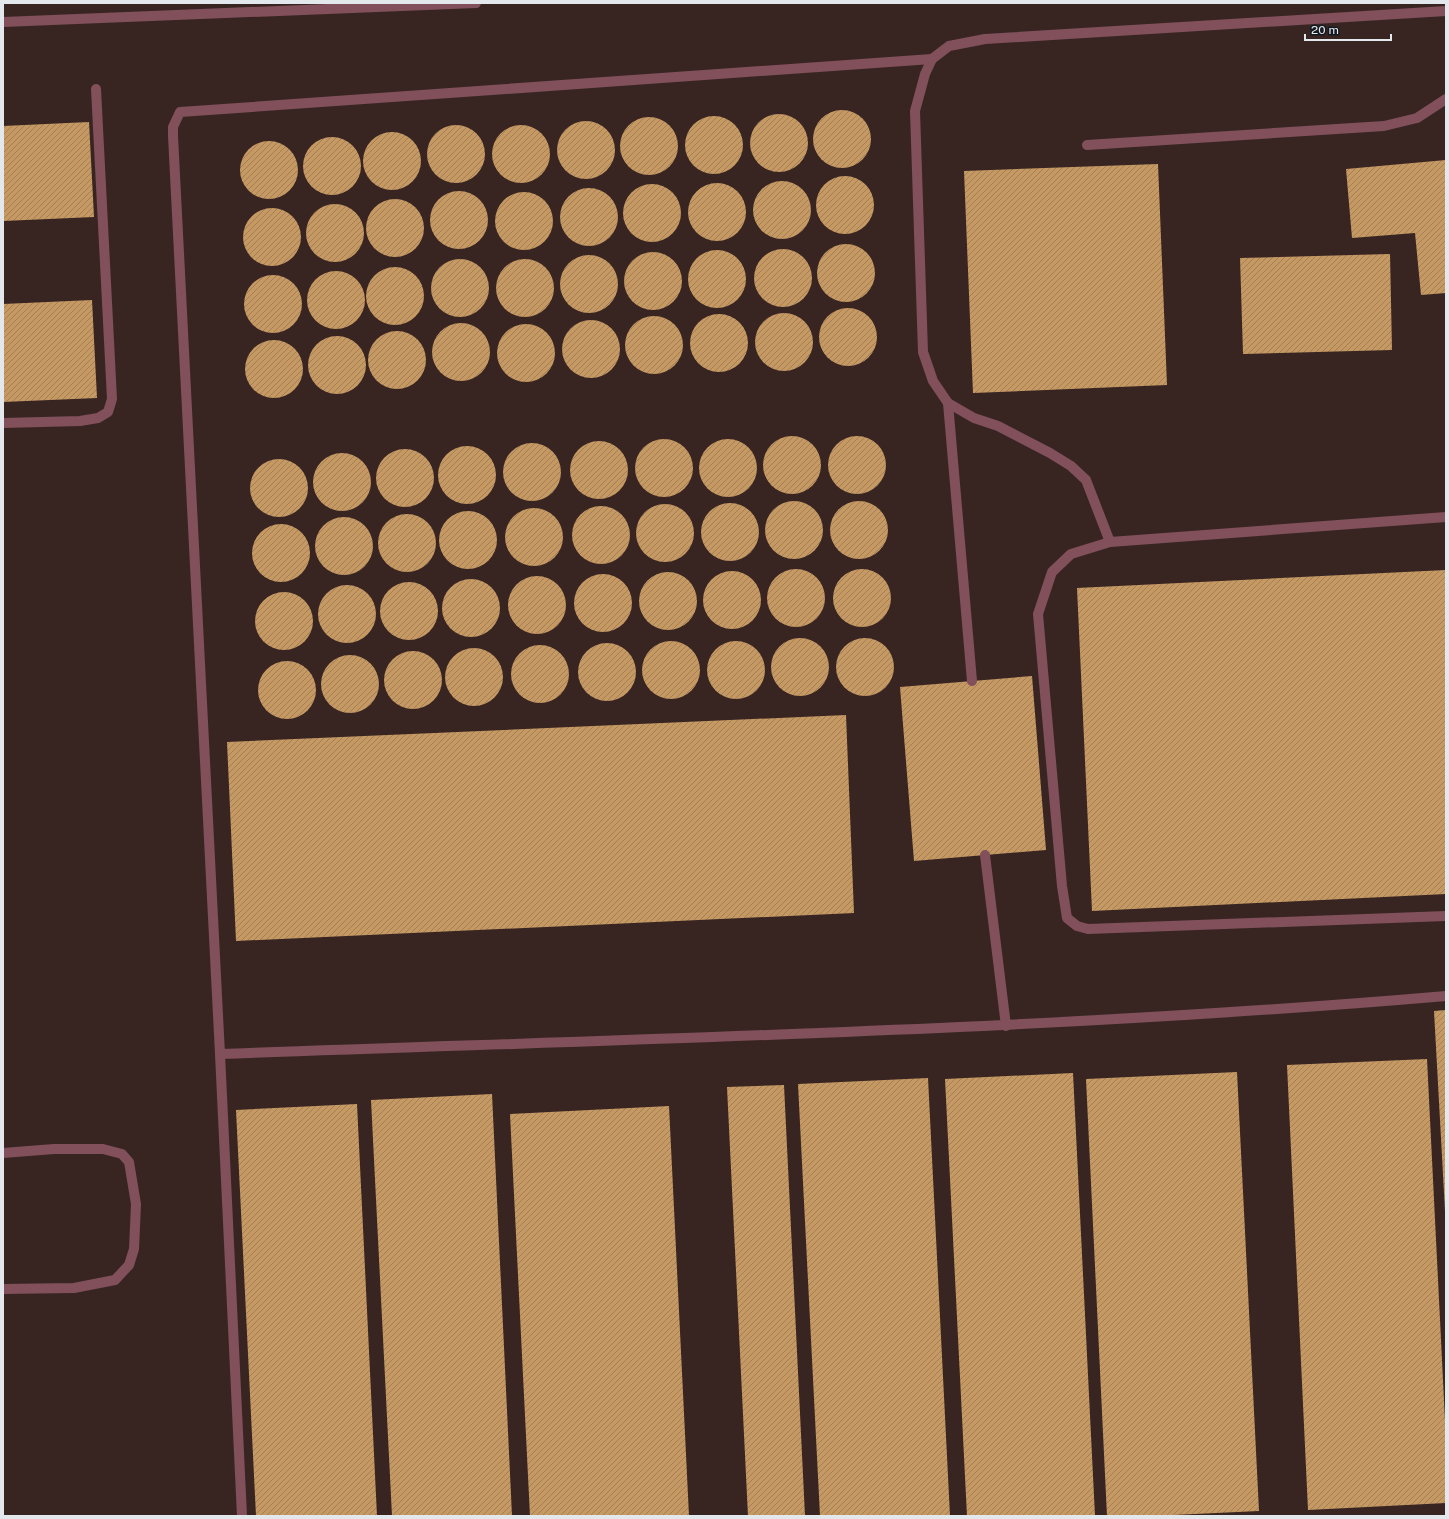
<svg xmlns="http://www.w3.org/2000/svg" width="1449" height="1519" font-family="'Public Sans',sans-serif">
<defs>
<pattern id="building-hatch" width="6" height="6" patternUnits="userSpaceOnUse"><rect width="6" height="6" fill="#c79962"/><path d="M-1 1l2-2M0 6l6-6M5 7l2-2" fill="none" stroke="#a0805a"/></pattern>
</defs>
<rect width="100%" height="100%" fill="#1c242b"/>
<rect fill="#382522" x="3" y="3" width="1443" height="1513"/>
<g fill="url(#building-hatch)">
<circle cx="842" cy="139" r="29"/>
<circle cx="779" cy="143" r="29"/>
<circle cx="714" cy="145" r="29"/>
<circle cx="649" cy="146" r="29"/>
<circle cx="586" cy="150" r="29"/>
<path d="M89 122 94 217 3 221V126Z"/>
<circle cx="456" cy="154" r="29"/>
<circle cx="521" cy="154" r="29"/>
<circle cx="392" cy="161" r="29"/>
<circle cx="332" cy="166" r="29"/>
<circle cx="269" cy="170" r="29"/>
<path d="M1446 160V293L1421 295 1415 233 1352 238 1346 169Z"/>
<path d="M1158 164 1167 385 973 393 964 171Z"/>
<circle cx="845" cy="205" r="29"/>
<circle cx="782" cy="210" r="29"/>
<circle cx="717" cy="212" r="29"/>
<circle cx="652" cy="213" r="29"/>
<circle cx="589" cy="217" r="29"/>
<circle cx="459" cy="220" r="29"/>
<circle cx="524" cy="221" r="29"/>
<circle cx="395" cy="228" r="29"/>
<circle cx="335" cy="233" r="29"/>
<circle cx="272" cy="237" r="29"/>
<circle cx="846" cy="273" r="29"/>
<circle cx="783" cy="278" r="29"/>
<circle cx="717" cy="279" r="29"/>
<circle cx="653" cy="281" r="29"/>
<path d="M1390 254 1392 350 1243 354 1240 258Z"/>
<circle cx="589" cy="284" r="29"/>
<circle cx="525" cy="288" r="29"/>
<circle cx="460" cy="288" r="29"/>
<circle cx="395" cy="296" r="29"/>
<circle cx="336" cy="300" r="29"/>
<circle cx="273" cy="304" r="29"/>
<path d="M92 300 97 398 3 402V304Z"/>
<circle cx="848" cy="337" r="29"/>
<circle cx="784" cy="342" r="29"/>
<circle cx="719" cy="343" r="29"/>
<circle cx="654" cy="345" r="29"/>
<circle cx="591" cy="349" r="29"/>
<circle cx="461" cy="352" r="29"/>
<circle cx="526" cy="353" r="29"/>
<circle cx="397" cy="360" r="29"/>
<circle cx="337" cy="365" r="29"/>
<circle cx="274" cy="369" r="29"/>
<circle cx="792" cy="465" r="29"/>
<circle cx="857" cy="465" r="29"/>
<circle cx="728" cy="468" r="29"/>
<circle cx="664" cy="468" r="29"/>
<circle cx="599" cy="470" r="29"/>
<circle cx="532" cy="472" r="29"/>
<circle cx="467" cy="475" r="29"/>
<circle cx="405" cy="478" r="29"/>
<circle cx="342" cy="482" r="29"/>
<circle cx="279" cy="488" r="29"/>
<circle cx="794" cy="530" r="29"/>
<circle cx="859" cy="530" r="29"/>
<circle cx="730" cy="532" r="29"/>
<circle cx="665" cy="533" r="29"/>
<circle cx="601" cy="535" r="29"/>
<circle cx="534" cy="537" r="29"/>
<circle cx="468" cy="540" r="29"/>
<circle cx="407" cy="543" r="29"/>
<circle cx="344" cy="546" r="29"/>
<circle cx="281" cy="553" r="29"/>
<circle cx="862" cy="598" r="29"/>
<circle cx="796" cy="598" r="29"/>
<path d="M1446 570V894L1092 911 1077 588Z"/>
<circle cx="732" cy="600" r="29"/>
<circle cx="668" cy="601" r="29"/>
<circle cx="603" cy="603" r="29"/>
<circle cx="537" cy="605" r="29"/>
<circle cx="471" cy="608" r="29"/>
<circle cx="409" cy="611" r="29"/>
<circle cx="347" cy="614" r="29"/>
<circle cx="284" cy="621" r="29"/>
<circle cx="800" cy="667" r="29"/>
<circle cx="865" cy="667" r="29"/>
<circle cx="736" cy="670" r="29"/>
<circle cx="671" cy="670" r="29"/>
<circle cx="607" cy="672" r="29"/>
<circle cx="540" cy="674" r="29"/>
<circle cx="474" cy="677" r="29"/>
<circle cx="413" cy="680" r="29"/>
<circle cx="350" cy="684" r="29"/>
<circle cx="287" cy="690" r="29"/>
<path d="M1032 676 1046 850 914 861 900 687Z"/>
<path d="M846 715 854 913 236 941 227 742Z"/>
<path d="M1446 1010V1211H1445L1434 1011Z"/>
<path d="M1427 1059 1446 1440V1503L1308 1510 1287 1065Z"/>
<path d="M1237 1072 1259 1511 1152 1516H1107L1086 1079Z"/>
<path d="M1073 1073 1095 1516H967L945 1079Z"/>
<path d="M928 1078 950 1516H820L798 1084Z"/>
<path d="M784 1085 805 1516H748L727 1087Z"/>
<path d="M492 1094 512 1516H392L371 1100Z"/>
<path d="M357 1104 377 1516H256L236 1110Z"/>
<path d="M669 1106 689 1516H530L510 1114Z"/>
</g>
<g fill="none" stroke-linecap="round" stroke-linejoin="round">
<g stroke="#81505b" stroke-width="10">
<path d="M3 22 476 3"/>
<path d="M932 59 180 112 173 127V136L220 1054C629 1039 1038 1031 1446 996"/>
<path d="M1087 145 1384 126 1417 118 1446 99"/>
<path d="M948 403 972 681"/>
<path d="M3 423 80 421 98 418 108 412 112 399 96 89"/>
<path d="M1446 517 1110 542 1071 554 1052 572 1038 614 1062 886 1067 918 1077 926 1088 929 1446 916"/>
<path d="M1110 542 1086 480 1071 466 1050 453 998 426 974 418 948 403 933 381 923 352 915 111 925 74 932 59 949 46 985 39 1446 11"/>
<path d="M985 855 1006 1026"/>
<path d="M220 1054 242 1516"/>
<path d="M3 1153 54 1149H103L122 1154 129 1162 136 1204 134 1249 129 1265 115 1280 74 1288 3 1289"/>
</g>
</g>
<rect width="1449" height="1519" fill="none" stroke="#e3e8ed" stroke-width="8"/>
<path d="M1305 34v6h86v-6" fill="none" stroke="#e3e8ed" stroke-width="2"/>
<text x="1311" y="34" font-size="12" fill="#e3e8ed" stroke="#131a21" stroke-width="3" paint-order="stroke">20 m</text>
</svg>
